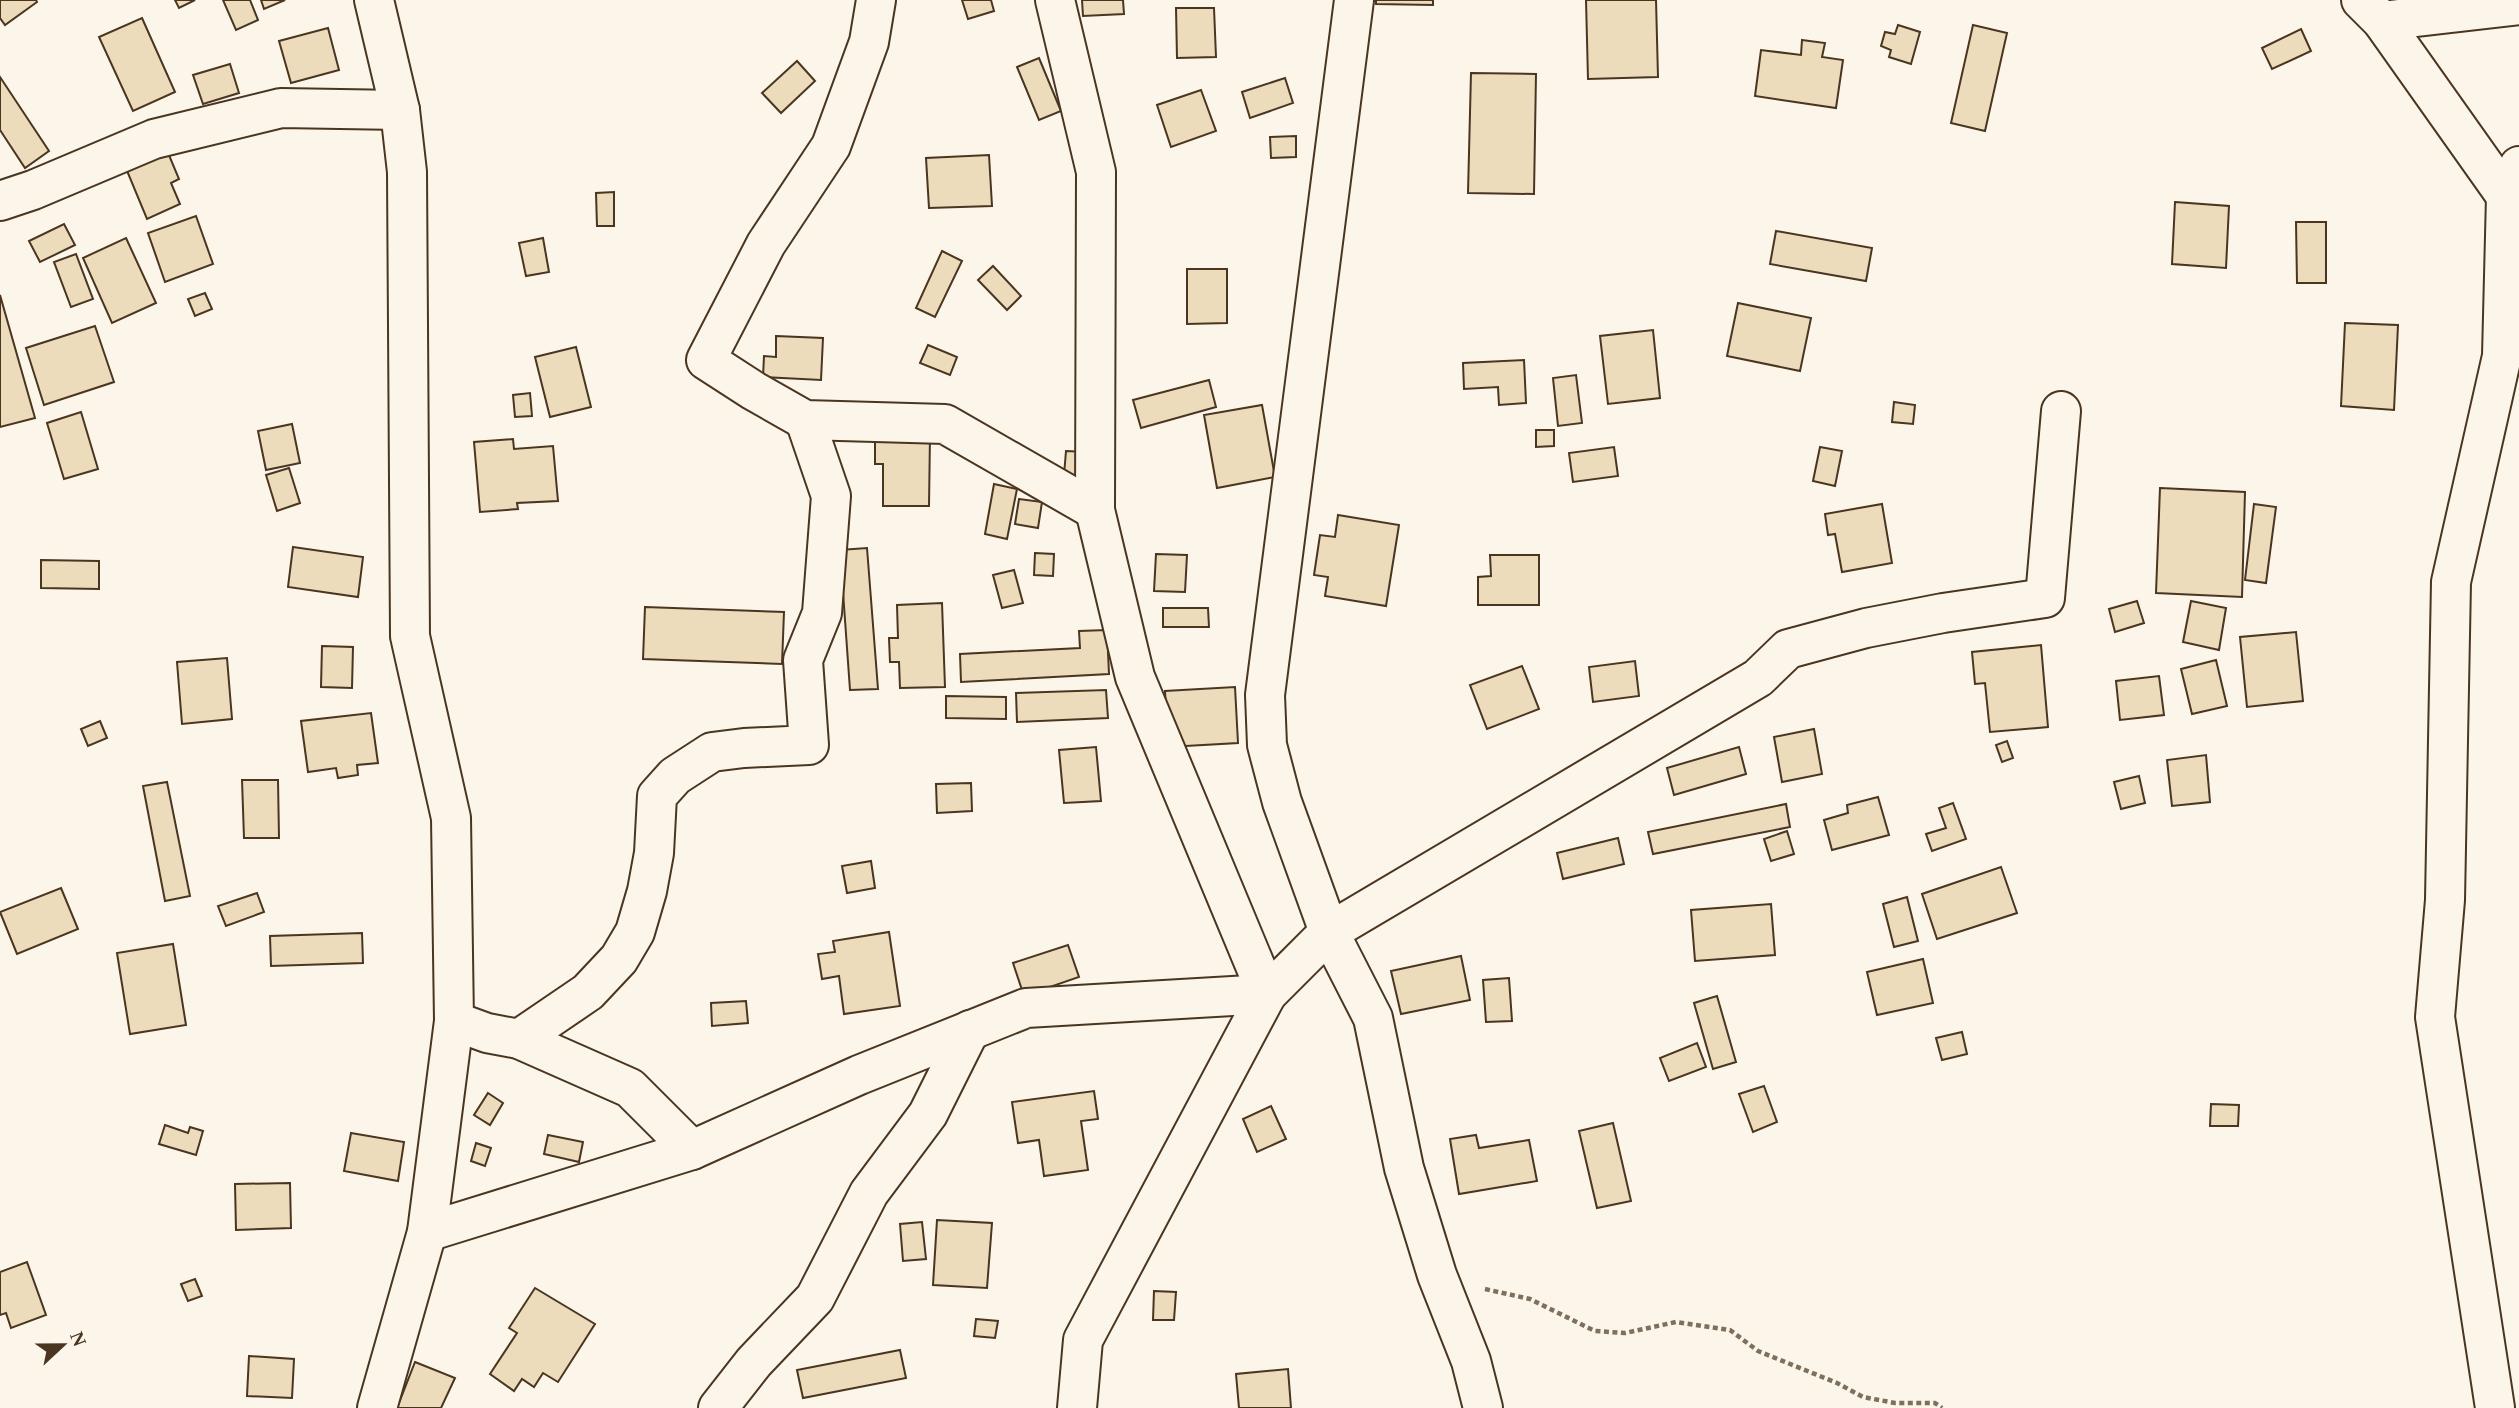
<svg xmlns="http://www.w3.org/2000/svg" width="2519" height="1408" font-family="'Times New Roman',serif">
<rect width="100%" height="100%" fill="#fbf6e9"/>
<g fill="#ecdcbc" stroke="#4a3520" stroke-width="2">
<path d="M0 0H36L37 2 5 25 0 18Z"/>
<path d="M175 0H195L179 8Z"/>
<path d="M223 0H250L258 20 236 30Z"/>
<path d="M261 0H285L264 9Z"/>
<path d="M962 0H991L994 11 968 19Z"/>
<path d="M1082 0H1123L1124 14 1083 16Z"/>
<path d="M1376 0H1433V5L1376 4Z"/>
<path d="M1586 0H1656L1658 77 1588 79Z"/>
<path d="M1176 8H1214L1216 57 1177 58Z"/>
<path d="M142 18 175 92 133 111 99 37Z"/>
<path d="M1898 25 1920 32 1911 64 1889 57 1891 50 1881 46 1885 32 1895 34Z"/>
<path d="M1973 25 2007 33 1985 131 1951 123Z"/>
<path d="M328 28 339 70 291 83 279 41Z"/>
<path d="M2301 29 2311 51 2272 69 2262 48Z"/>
<path d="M1802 40 1825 43 1822 57 1843 60 1836 108 1755 96 1761 50 1801 55Z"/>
<path d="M1039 58 1061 111 1039 120 1017 67Z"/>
<path d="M797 61 815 81 781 113 762 93Z"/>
<path d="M230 64 239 93 203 104 193 75Z"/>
<path d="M1471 73 1536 74 1534 194 1468 193Z"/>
<path d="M0 77 49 151 25 168 0 130Z"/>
<path d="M1285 78 1293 103 1250 118 1242 92Z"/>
<path d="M1201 90 1216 131 1171 147 1157 105Z"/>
<path d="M1296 136V157L1271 158 1270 137Z"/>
<path d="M166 148 179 179 171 183 180 204 147 219 125 166Z"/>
<path d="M989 155 992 206 929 208 926 158Z"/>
<path d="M614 192V226H597L596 193Z"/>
<path d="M2175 202 2229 206 2226 268 2172 264Z"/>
<path d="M196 216 213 264 165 282 148 233Z"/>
<path d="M2296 222H2326V283H2297Z"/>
<path d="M64 224 75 245 40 262 29 241Z"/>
<path d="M1776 231 1872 248 1866 281 1770 264Z"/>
<path d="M126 238 156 303 112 323 83 258Z"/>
<path d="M543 238 549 272 526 276 519 243Z"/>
<path d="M942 251 962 261 935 317 916 308Z"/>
<path d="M76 254 93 299 71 307 54 262Z"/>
<path d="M993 266 1021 296 1007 310 978 280Z"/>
<path d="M1187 269H1227V323L1187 324Z"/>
<path d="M205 293 212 309 195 316 188 299Z"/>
<path d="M0 295 35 418 0 427Z"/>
<path d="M1738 303 1811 318 1800 371 1727 356Z"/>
<path d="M2345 323 2398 325 2394 410 2341 406Z"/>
<path d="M95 326 114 382 44 405 26 348Z"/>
<path d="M1653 330 1660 398 1608 404 1600 336Z"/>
<path d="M776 336 823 338 821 380 763 377 764 356 776 357Z"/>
<path d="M928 345 957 357 950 375 920 363Z"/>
<path d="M576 347 591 407 550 417 535 357Z"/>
<path d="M1524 360 1526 403 1499 405 1498 387 1464 389 1463 363Z"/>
<path d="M1576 375 1582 423 1558 426 1553 378Z"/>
<path d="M1209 380 1216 407 1141 428 1133 400Z"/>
<path d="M530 393 532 416 515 417 513 395Z"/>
<path d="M1894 402 1915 405 1913 424 1892 422Z"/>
<path d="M1262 405 1275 477 1217 488 1204 415Z"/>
<path d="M81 412 98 469 64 479 47 423Z"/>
<path d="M292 424 300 463 266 470 258 431Z"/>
<path d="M1536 430H1554V446L1536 447Z"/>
<path d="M875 434 930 435 929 506H883V464H875Z"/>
<path d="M513 439 514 449 553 446 558 501 517 503 518 509 480 512 474 442Z"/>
<path d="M1614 447 1618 476 1573 482 1569 453Z"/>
<path d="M1820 447 1842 451 1835 486 1813 481Z"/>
<path d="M1066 451 1087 452 1086 477 1064 475Z"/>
<path d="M289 468 300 503 277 511 266 475Z"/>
<path d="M994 484 1017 489 1007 539 985 534Z"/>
<path d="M2160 488 2245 492 2242 597 2156 593Z"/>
<path d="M1019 499 1042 502 1038 528 1015 524Z"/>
<path d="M1882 504 1892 563 1842 572 1835 534 1828 535 1825 514Z"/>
<path d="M2254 504 2276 507 2266 583 2245 580Z"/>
<path d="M1338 515 1399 525 1386 606 1325 596 1328 577 1314 575 1320 535 1335 537Z"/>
<path d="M293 547 363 557 358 597 288 587Z"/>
<path d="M867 548 878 689 850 690 840 550Z"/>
<path d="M1035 553 1054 554 1053 576 1034 575Z"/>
<path d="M1156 554 1187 555 1185 592 1154 591Z"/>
<path d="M1490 555H1539V605H1478V577L1491 576Z"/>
<path d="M41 560 99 561V589L41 588Z"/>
<path d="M1014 570 1023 603 1002 608 993 575Z"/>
<path d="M2137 601 2144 623 2115 632 2109 609Z"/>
<path d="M2191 601 2226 608 2219 650 2183 642Z"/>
<path d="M942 603 945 687 900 688 899 662H890L889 638H898L897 605Z"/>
<path d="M645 607 784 612 782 664 643 659Z"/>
<path d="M1163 608H1208L1209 627H1163Z"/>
<path d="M1107 630 1109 674 961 682 960 654 1080 648 1079 631Z"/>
<path d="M2296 632 2303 701 2247 707 2240 637Z"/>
<path d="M2041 645 2048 727 1990 732 1985 683 1975 684 1972 652Z"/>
<path d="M322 646 353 647 352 688 321 687Z"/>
<path d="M227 658 232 719 182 724 177 662Z"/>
<path d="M2216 660 2227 706 2192 714 2181 669Z"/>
<path d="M1635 661 1639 696 1593 702 1589 667Z"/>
<path d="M1522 666 1539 709 1487 729 1470 685Z"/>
<path d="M2159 676 2164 715 2120 720 2116 681Z"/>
<path d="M1235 687 1238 743 1168 747 1165 691Z"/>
<path d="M1106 690 1108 718 1017 722 1016 693Z"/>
<path d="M946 696 1006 697V719L946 718Z"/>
<path d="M371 713 378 763 357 765 358 775 338 778 336 768 308 772 301 721Z"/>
<path d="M100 721 107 738 88 746 81 729Z"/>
<path d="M1814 729 1822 774 1782 782 1774 737Z"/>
<path d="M2007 741 2013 758 2002 762 1996 745Z"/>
<path d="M1096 747 1101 801 1064 803 1059 750Z"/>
<path d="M1739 747 1746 774 1674 795 1667 768Z"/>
<path d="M2206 755 2210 802 2172 806 2167 760Z"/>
<path d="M2139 776 2145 803 2121 809 2114 782Z"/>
<path d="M242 780H278L279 838H244Z"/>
<path d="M167 782 190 896 165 901 143 786Z"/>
<path d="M971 783 972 811 937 813 936 784Z"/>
<path d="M1878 797 1889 835 1832 850 1824 820 1848 813 1847 805Z"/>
<path d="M1953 803 1966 839 1932 851 1926 834 1946 828 1939 808Z"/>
<path d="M1786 804 1790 827 1653 854 1648 832Z"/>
<path d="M1787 831 1794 854 1771 861 1764 839Z"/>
<path d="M1618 838 1624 864 1563 879 1557 853Z"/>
<path d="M871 861 875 888 847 893 842 866Z"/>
<path d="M2001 867 2017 913 1937 939 1922 894Z"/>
<path d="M61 888 78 929 17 954 0 912Z"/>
<path d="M257 893 264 912 226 926 218 906Z"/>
<path d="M1907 897 1918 941 1894 947 1883 904Z"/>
<path d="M1771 904 1775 955 1695 961 1691 910Z"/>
<path d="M889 932 900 1006 844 1014 839 976 822 979 818 954 835 952 833 941Z"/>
<path d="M362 933 363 963 271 966 270 936Z"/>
<path d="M173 944 186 1025 130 1034 117 953Z"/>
<path d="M1068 945 1079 977 1024 996 1013 963Z"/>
<path d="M1461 956 1470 1000 1401 1014 1391 971Z"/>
<path d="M1923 959 1933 1003 1877 1015 1867 972Z"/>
<path d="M1509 978 1512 1021 1486 1022 1483 980Z"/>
<path d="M1717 996 1736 1062 1713 1069 1694 1003Z"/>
<path d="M746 1001 748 1023 712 1026 711 1003Z"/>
<path d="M1962 1032 1967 1054 1942 1060 1936 1038Z"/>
<path d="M1697 1043 1706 1067 1669 1081 1660 1058Z"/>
<path d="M1764 1086 1777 1122 1753 1132 1739 1094Z"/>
<path d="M1094 1091 1098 1119 1081 1121 1088 1170 1044 1176 1039 1140 1018 1143 1012 1102Z"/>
<path d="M488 1093 503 1103 490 1125 474 1115Z"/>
<path d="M2211 1104 2239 1105 2238 1126H2210Z"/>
<path d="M1271 1106 1286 1139 1257 1152 1243 1119Z"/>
<path d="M1613 1123 1631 1201 1597 1208 1579 1131Z"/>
<path d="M165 1125 188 1133 190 1127 203 1131 196 1155 159 1144Z"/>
<path d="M351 1133 404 1142 398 1181 344 1171Z"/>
<path d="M548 1135 583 1142 579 1162 544 1154Z"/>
<path d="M1476 1135 1479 1148 1529 1140 1537 1181 1459 1194 1450 1139Z"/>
<path d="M476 1143 491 1148 485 1166 471 1161Z"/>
<path d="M290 1183 291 1228 236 1230 235 1184Z"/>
<path d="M937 1220 992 1223 987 1288 933 1285Z"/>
<path d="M922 1222 926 1259 903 1261 900 1224Z"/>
<path d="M27 1262 46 1315 11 1328 6 1313 0 1315V1272Z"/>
<path d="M195 1279 202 1296 188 1301 181 1284Z"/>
<path d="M535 1288 595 1324 558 1382 543 1373 534 1387 522 1379 514 1391 490 1374 517 1333 509 1328Z"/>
<path d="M1154 1291 1176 1292 1174 1320H1153Z"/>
<path d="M976 1319 998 1321 995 1338 974 1336Z"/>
<path d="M900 1350 906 1378 803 1398 797 1370Z"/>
<path d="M249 1356 294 1359 292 1398 247 1396Z"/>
<path d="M415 1362 455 1378 441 1408H397Z"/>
<path d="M1288 1369 1291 1408H1239L1236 1374Z"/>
</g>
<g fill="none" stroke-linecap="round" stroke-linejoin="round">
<g stroke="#4a3520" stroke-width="42">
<g id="minor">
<path d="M374 0 400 110 407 172 410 636 451 818 454 1021 427 1232 377 1408"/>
<path d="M876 0 869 42 831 146 766 244 706 360 754 391 805 420 945 424 1095 510"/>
<path d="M1055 0 1096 172 1095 510 1135 677 1267 994"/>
<path d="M1354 0 1265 695 1267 745 1282 802 1329 932 1373 1018 1404 1168 1437 1275 1471 1361 1483 1408"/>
<path d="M2361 0 2382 21 2506 196"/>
<path d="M2382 21 2519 5"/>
<path d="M0 201 33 190 154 139 281 108 400 110"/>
<path d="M454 1021 487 1033 519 1039 630 1088 692 1150"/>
<path d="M519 1039 588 992 619 959 635 932 647 891 654 853 657 796 675 776 712 752 744 748 809 745 803 660 822 613 831 496 805 420"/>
<path d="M427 1232 692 1150 859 1075 1026 1008 1267 994"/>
<path d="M718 1408 754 1362 815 1298 869 1193 928 1114 970 1030"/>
<path d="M1077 1408 1083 1340 1267 994 1329 932 1758 678 1788 649 1866 628 1943 613 2045 598 2061 411"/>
<path d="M2495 1408 2435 1017 2445 900 2451 582 2502 356 2506 196 2519 166"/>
</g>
</g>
<path stroke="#7f6f5c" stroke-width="4.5" stroke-dasharray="5 3.5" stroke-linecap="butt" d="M1485 1289 1530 1299 1595 1331 1625 1333 1676 1322 1730 1330 1758 1351 1837 1383 1863 1397 1895 1403H1935L1942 1408"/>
<use href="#minor" stroke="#fbf6e9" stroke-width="38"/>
</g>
<g transform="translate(63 1345) rotate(68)" stroke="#fbf6e9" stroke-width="5" paint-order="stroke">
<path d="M0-5L12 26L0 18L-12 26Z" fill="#4a3520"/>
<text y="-10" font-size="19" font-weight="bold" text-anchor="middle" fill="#4a3520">N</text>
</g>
</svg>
